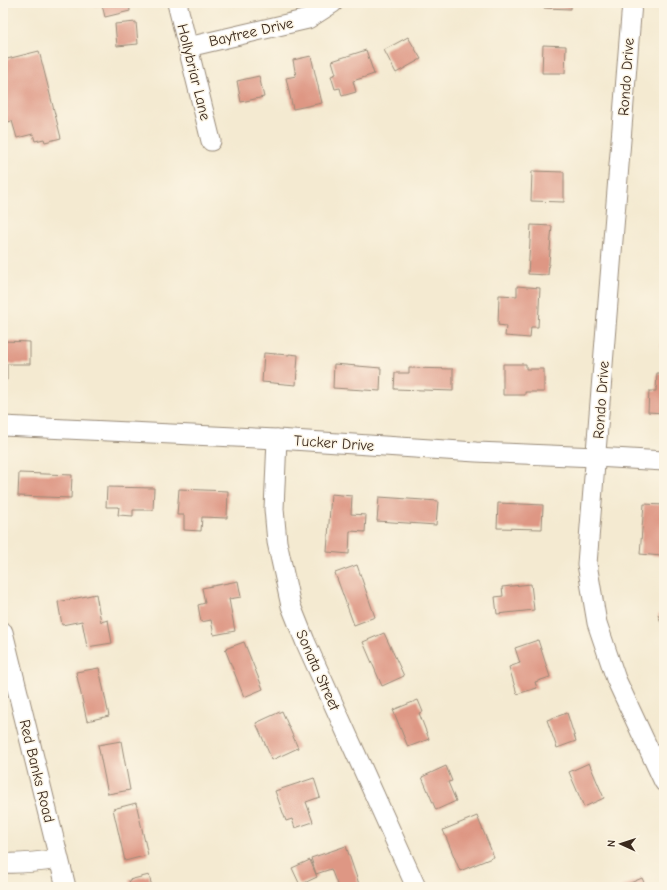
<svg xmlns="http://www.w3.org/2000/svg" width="667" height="890" font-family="'Comic Neue',sans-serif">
<rect width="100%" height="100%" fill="#fcf5e5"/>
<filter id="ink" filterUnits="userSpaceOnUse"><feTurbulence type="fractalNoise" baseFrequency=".025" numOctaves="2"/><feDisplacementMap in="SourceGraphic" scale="8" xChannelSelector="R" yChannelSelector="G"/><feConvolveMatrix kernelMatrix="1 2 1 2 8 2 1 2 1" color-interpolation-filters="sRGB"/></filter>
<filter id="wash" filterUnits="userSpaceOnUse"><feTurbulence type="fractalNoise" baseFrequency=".012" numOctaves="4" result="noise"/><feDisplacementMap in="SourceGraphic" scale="16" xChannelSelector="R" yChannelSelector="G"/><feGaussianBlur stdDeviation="0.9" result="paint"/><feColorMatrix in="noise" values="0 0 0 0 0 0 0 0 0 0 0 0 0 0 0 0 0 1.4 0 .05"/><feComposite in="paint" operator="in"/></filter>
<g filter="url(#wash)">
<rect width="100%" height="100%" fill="#f4ead1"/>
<g id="blocks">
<g fill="#de9784">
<path d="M94 3H129L130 11 105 17 102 5 95 6Z"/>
<path d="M544 3H571V9L544 8Z"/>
<path d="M136 22 138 44 117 46 115 24Z"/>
<path d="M408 37 421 59 396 73 384 50Z"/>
<path d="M543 45 566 46 565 73H542Z"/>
<path d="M366 50 374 74 353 81 356 92 342 96 340 88 335 89 331 76 336 74 332 61Z"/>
<path d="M39 51 61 138 45 142 44 139 35 141 33 134 17 138 12 121 3 123V60Z"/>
<path d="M311 56 322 103 293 109 286 78 296 76 293 60Z"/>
<path d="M259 76 264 97 241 102 237 81Z"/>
<path d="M532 171 564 172V202L531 201Z"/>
<path d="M531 225 552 226 548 275 528 274Z"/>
<path d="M517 286 540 288 538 327H531L530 338 505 336 506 326 498 325 499 295 517 296Z"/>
<path d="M663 318H664V348H661Z"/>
<path d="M3 341 30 342V364H7V380H3Z"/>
<path d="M264 353 289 355V354L298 355 296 385 262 382Z"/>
<path d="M334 364 381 368 380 391 333 388Z"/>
<path d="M503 364H526V369H544V392H525V395H503Z"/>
<path d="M409 368 453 369V391L394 389 395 373H409Z"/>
<path d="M657 373H664V413L648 412 649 391H656Z"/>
<path d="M19 473 72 475 71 498 18 496Z"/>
<path d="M107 487 154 488 153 510H133V516L118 515 119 507H106Z"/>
<path d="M179 489 228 491 227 518 202 517 201 531 184 530V515H177Z"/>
<path d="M331 494 352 496 351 514 366 515 365 532 350 531 349 554 327 552Z"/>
<path d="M379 497 438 501 436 525 377 521Z"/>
<path d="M498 503 543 505 542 529 497 528Z"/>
<path d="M644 504 664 505V517L661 556 640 554Z"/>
<path d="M357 565 375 617 354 625 335 573Z"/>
<path d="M238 581 241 597 229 599 235 631 214 635 211 620 201 622 198 605 205 603 202 588Z"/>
<path d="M531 584 534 610 497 614 495 597 503 596 502 587Z"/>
<path d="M96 594 101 622 108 620 112 643 87 647 82 621 62 625 58 602Z"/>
<path d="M664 613V629L658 615Z"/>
<path d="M384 633 404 676 382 686 363 642Z"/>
<path d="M538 640 550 677 535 682 537 688 517 694 509 667 520 663 515 648Z"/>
<path d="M244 642 263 689 244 697 225 649Z"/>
<path d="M99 668 109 716 87 721 76 672Z"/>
<path d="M418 700 423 712 419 713 429 739 408 747 393 710Z"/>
<path d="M282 711 298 748 272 760 256 723Z"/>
<path d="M567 713 576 741 557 748 547 720Z"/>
<path d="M121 741 130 790 108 794 98 745Z"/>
<path d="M589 763 604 798 584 807 569 772Z"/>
<path d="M446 766 452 781 448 782 456 801 436 810 422 777Z"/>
<path d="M314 778 320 797 306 802 313 822 295 828 292 819 286 821 275 791Z"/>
<path d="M136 803 148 855 125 861 113 809Z"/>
<path d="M477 816 494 857 460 871 443 830Z"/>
<path d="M346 846 360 887H338L331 869 316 874 311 858Z"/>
<path d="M310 860 317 877 300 885 292 868Z"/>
<path d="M149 875 152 887H131L129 880Z"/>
<path d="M642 878 646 887H621Z"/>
</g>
</g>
</g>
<g filter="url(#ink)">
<use href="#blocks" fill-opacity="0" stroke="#988a78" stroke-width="1"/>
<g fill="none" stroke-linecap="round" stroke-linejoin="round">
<g stroke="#988a78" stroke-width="21">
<g id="minor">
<path d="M177 3 211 141"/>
<path d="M632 3 587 564 597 623 616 679 664 782"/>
<path d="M188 47 308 19 333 3"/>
<path d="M3 426 277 439 476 452 596 457 664 461"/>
<path d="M277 439 274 509 277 542 291 606 305 641 416 887"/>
<path d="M3 632 66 887"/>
<path d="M3 863C23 864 39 862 58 859"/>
</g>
</g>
<use href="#minor" stroke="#fff" stroke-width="19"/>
</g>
</g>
<g text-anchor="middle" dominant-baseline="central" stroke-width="3" stroke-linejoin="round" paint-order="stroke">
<g font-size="15" fill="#3b2a1e" stroke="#fcf5e5">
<text transform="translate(251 32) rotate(-13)">Baytree Drive</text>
<text transform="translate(194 72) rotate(76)">Hollybriar Lane</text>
<text transform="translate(626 77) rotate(-86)">Rondo Drive</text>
<text transform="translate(601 400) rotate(-86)">Rondo Drive</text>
<text transform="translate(334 443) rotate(4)">Tucker Drive</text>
<text transform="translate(318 670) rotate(66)">Sonata Street</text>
<text transform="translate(37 771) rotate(76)">Red Banks Road</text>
</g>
</g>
<rect width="667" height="890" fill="none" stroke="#fcf5e5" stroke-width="16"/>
<g transform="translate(621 844) rotate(273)" stroke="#fcf5e5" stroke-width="3" paint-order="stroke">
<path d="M0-3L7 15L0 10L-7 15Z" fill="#3b2a1e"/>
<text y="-6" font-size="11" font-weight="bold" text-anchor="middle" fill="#3b2a1e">N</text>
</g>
</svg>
